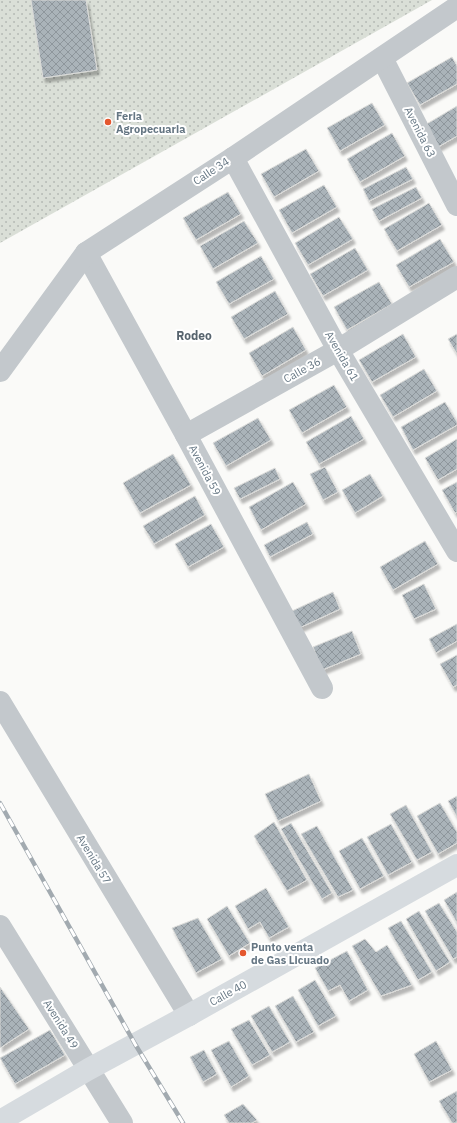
<svg xmlns="http://www.w3.org/2000/svg" width="457" height="1123" font-family="'IBM Plex Sans',sans-serif">
<defs>
<pattern id="grass-dots" width="8" height="8" patternUnits="userSpaceOnUse"><rect width="8" height="8" fill="#dadfd7"/><path d="M2 2h.1M6 6h.1" fill="none" stroke="#b4b9b4" stroke-width="1.8" stroke-linecap="round"/></pattern>
<pattern id="building-cross-hatch" width="8" height="8" patternUnits="userSpaceOnUse"><rect width="8" height="8" fill="#aab3b9"/><path d="M0 0l8 8M0 8l8-8" fill="none" stroke="#8e969c"/></pattern>
<filter id="shadow"><feDropShadow dx="2.5" dy="4.5" stdDeviation="1" flood-color="#0004"/></filter>
</defs>
<rect width="100%" height="100%" fill="#fafaf8"/>
<path fill="url(#grass-dots)" d="M0 0H432L0 243Z"/>
<g fill="url(#building-cross-hatch)" stroke="#dcdcda" filter="url(#shadow)">
<path d="M31 0H86L97 70 43 78Z"/>
<path d="M452 57 457 66V84L420 105 407 83Z"/>
<path d="M372 103 385 125 340 151 327 128Z"/>
<path d="M457 106V136L438 147 425 125Z"/>
<path d="M392 133 405 156 360 182 347 159Z"/>
<path d="M306 149 319 171 274 197 261 174Z"/>
<path d="M406 167 413 179 369 201 363 189Z"/>
<path d="M324 185 337 207 292 233 279 210Z"/>
<path d="M416 187 422 198 379 221 372 209Z"/>
<path d="M228 192 241 214 196 240 183 218Z"/>
<path d="M429 203 442 225 397 251 384 229Z"/>
<path d="M339 217 353 239 308 265 295 243Z"/>
<path d="M244 221 258 243 213 269 200 246Z"/>
<path d="M440 239 454 262 409 287 396 265Z"/>
<path d="M355 248 368 270 323 296 310 274Z"/>
<path d="M261 256 274 279 229 304 216 282Z"/>
<path d="M379 282 392 304 347 330 334 307Z"/>
<path d="M275 291 288 314 244 339 231 317Z"/>
<path d="M293 327 306 350 262 376 249 353Z"/>
<path d="M403 334 416 357 372 382 359 360Z"/>
<path d="M457 334V354L448 339Z"/>
<path d="M424 369 437 391 393 417 380 395Z"/>
<path d="M334 385 347 407 302 433 289 410Z"/>
<path d="M445 402 457 422V425L413 450 401 427Z"/>
<path d="M351 416 364 439 319 464 306 442Z"/>
<path d="M258 418 271 440 226 466 213 443Z"/>
<path d="M457 439V469L438 480 425 458Z"/>
<path d="M173 454 191 485 140 513 123 483Z"/>
<path d="M325 467 338 492 323 500 310 474Z"/>
<path d="M275 468 280 479 240 499 234 488Z"/>
<path d="M370 474 383 496 355 513 342 490Z"/>
<path d="M293 482 306 504 261 530 249 507Z"/>
<path d="M457 482V512L455 513 442 490Z"/>
<path d="M195 496 205 515 154 544 143 526Z"/>
<path d="M307 522 313 534 270 557 264 545Z"/>
<path d="M211 524 224 547 188 567 175 544Z"/>
<path d="M425 541 438 564 393 590 380 567Z"/>
<path d="M424 584 436 609 414 619 402 595Z"/>
<path d="M333 592 340 609 299 628 292 611Z"/>
<path d="M457 624V641L436 653 429 639Z"/>
<path d="M352 631 361 654 322 670 313 647Z"/>
<path d="M457 655V685L453 687 440 664Z"/>
<path d="M309 774 321 801 278 821 265 794Z"/>
<path d="M457 796V817L448 801Z"/>
<path d="M440 803 457 832V843L438 854 417 816Z"/>
<path d="M406 805 432 852 417 860 390 814Z"/>
<path d="M274 822 307 880 287 891 254 836Z"/>
<path d="M291 823 332 893 322 899 281 829Z"/>
<path d="M391 824 412 862 388 875 367 837Z"/>
<path d="M317 826 353 890 338 897 301 834Z"/>
<path d="M362 838 384 876 360 889 339 851Z"/>
<path d="M266 888 289 927 269 938 260 922 248 929 235 906Z"/>
<path d="M457 892V923L444 900Z"/>
<path d="M439 903 457 932V957L453 959 425 911Z"/>
<path d="M227 906 250 943 229 956 207 919Z"/>
<path d="M419 911 450 962 436 971 406 919Z"/>
<path d="M198 918 222 959 196 973 172 928Z"/>
<path d="M401 921 432 972 418 980 388 928Z"/>
<path d="M365 939 376 952 387 945 412 985 381 996 352 946Z"/>
<path d="M347 951 368 990 349 1001 340 985 328 991 315 968Z"/>
<path d="M315 980 336 1016 318 1026 298 990Z"/>
<path d="M0 987 29 1029 0 1048Z"/>
<path d="M293 996 314 1032 296 1042 275 1006Z"/>
<path d="M269 1006 290 1042 272 1052 251 1016Z"/>
<path d="M249 1020 270 1055 252 1065 231 1029Z"/>
<path d="M50 1030 65 1055 15 1084 0 1058Z"/>
<path d="M229 1041 249 1076 231 1087 211 1050Z"/>
<path d="M436 1041 452 1070 429 1082 414 1054Z"/>
<path d="M204 1050 217 1074 203 1082 190 1057Z"/>
<path d="M457 1091V1123H452L439 1101Z"/>
<path d="M243 1104 257 1120 252 1123H229L224 1115Z"/>
</g>
<g fill="none" stroke-linecap="round" stroke-linejoin="round">
<g stroke="#c3c8cc" stroke-width="22">
<path d="M382 58 457 205"/>
<path d="M233 158 338 350 457 551"/>
<path d="M86 253 186 435 322 688"/>
<path d="M0 371 86 253 233 158 457 7"/>
<path d="M186 435 338 350 457 277"/>
<path d="M0 702 189 1015"/>
<path d="M0 926 122 1123"/>
</g>
<path stroke="#d6dbdf" stroke-width="22" d="M0 1121 89 1069 189 1015 457 865"/>
<g stroke="#a2aab0" stroke-width="4.5">
<path id="rail" d="M0 803 135 1044 183 1123"/>
</g>
<use href="#rail" stroke="#fff" stroke-width="3" stroke-dasharray="9" stroke-linecap="butt"/>
</g>
<g fill="#e4572e" stroke="#fff" stroke-width="1.5">
<circle cx="108" cy="122" r="4"/>
<circle cx="243" cy="953" r="4"/>
</g>
<g text-anchor="middle" dominant-baseline="central" stroke-width="4" stroke-linejoin="round" paint-order="stroke">
<g font-size="11" font-weight="bold" fill="#657683" stroke="#fff" text-anchor="start">
<text x="116" y="116">Feria<tspan x="116" dy="13">Agropecuaria</tspan></text>
<text x="251" y="947">Punto venta<tspan x="251" dy="13">de Gas Licuado</tspan></text>
</g>
<g font-size="11" fill="#657683" stroke="#fff">
<text transform="translate(420 132) rotate(63)">Avenida 63</text>
<text transform="translate(211 171) rotate(-33)">Calle 34</text>
<text transform="translate(342 356) rotate(60)">Avenida 61</text>
<text transform="translate(302 370) rotate(-29)">Calle 36</text>
<text transform="translate(205 470) rotate(62)">Avenida 59</text>
<text transform="translate(94 859) rotate(59)">Avenida 57</text>
<text transform="translate(228 993) rotate(-29)">Calle 40</text>
<text transform="translate(61 1024) rotate(58)">Avenida 49</text>
</g>
<g font-size="12" font-weight="bold" fill="#57646e" stroke="#fff">
<text x="194" y="335">Rodeo</text>
</g>
</g>
</svg>
